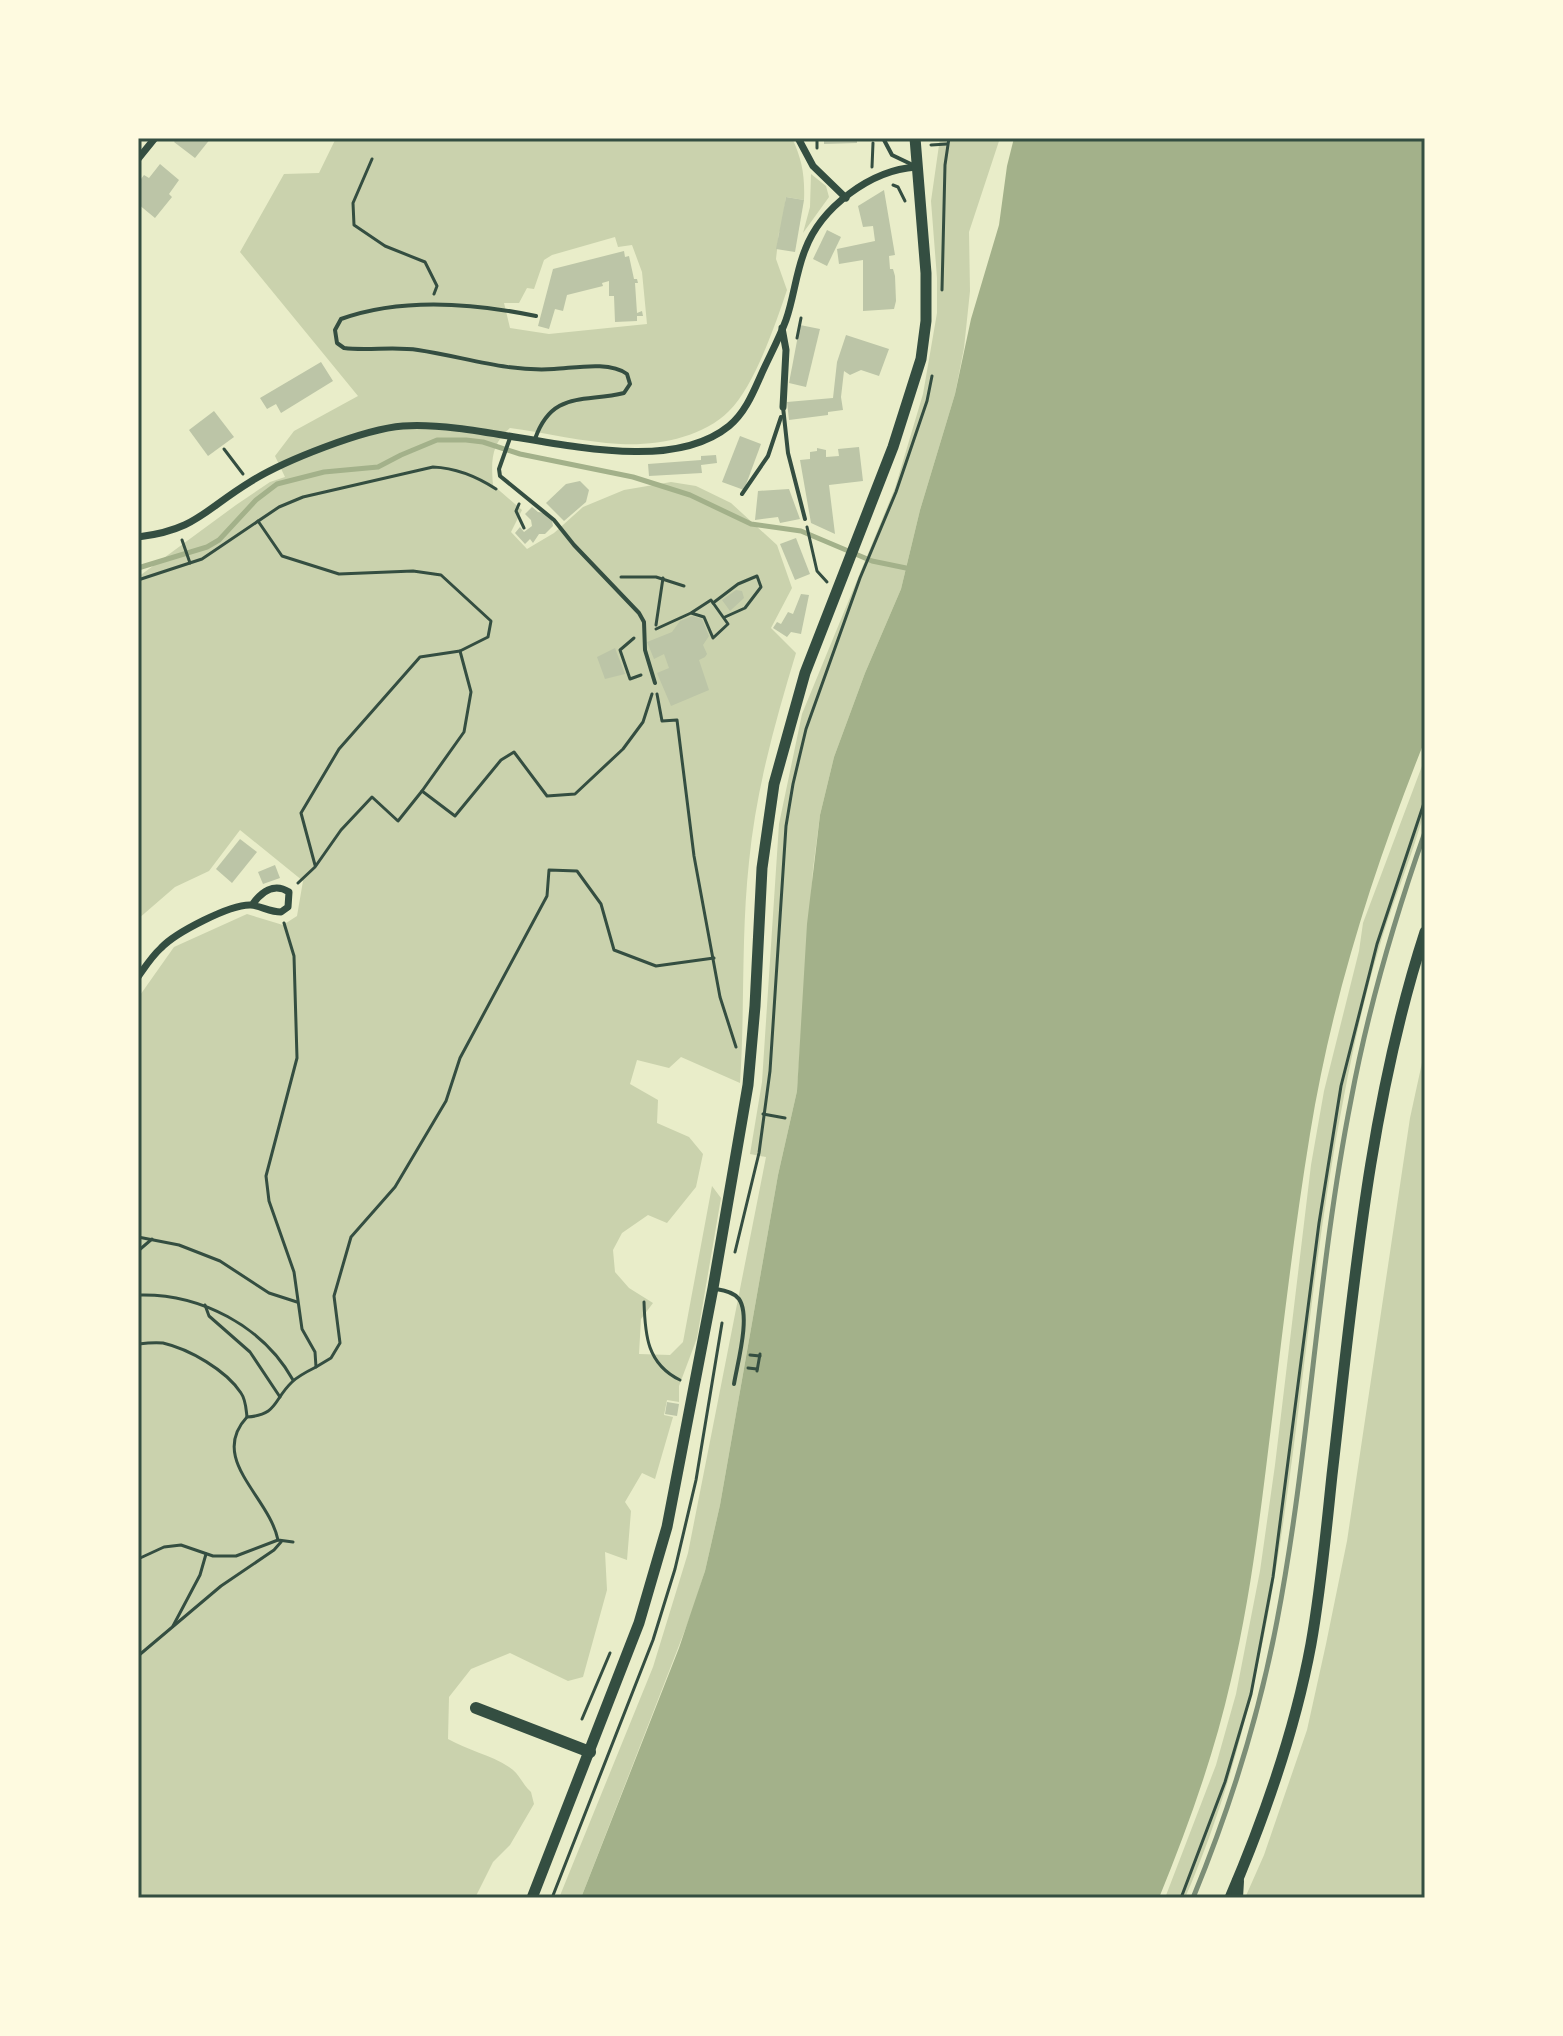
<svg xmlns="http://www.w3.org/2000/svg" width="1563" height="2036" font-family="'Varela Round',sans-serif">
<rect width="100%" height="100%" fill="#e9edc9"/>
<g fill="#cad2ad" fill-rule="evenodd">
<path d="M336 138H792C802 159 805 176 804 200L786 197 781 231 779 232 776 259 787 290C776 323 754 387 729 411 702 438 656 446 620 444 583 442 547 433 510 428 491 444 491 461 493 485L522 510 511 532 527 549 554 533 583 507 624 490 671 482 696 486 731 503 777 545 792 588 771 628 796 653C775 722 756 790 749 862 741 935 745 1009 740 1083L681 1057 669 1068 637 1060 630 1084 658 1100 657 1123 689 1137 703 1154 696 1187 667 1223 648 1215 622 1233 613 1250 615 1272 629 1288 653 1303 641 1319 639 1354 670 1355 683 1342 712 1186 721 1198 697 1338 679 1386V1402L667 1400 664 1415 673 1417 655 1479 642 1473 625 1502 631 1511 627 1560 605 1552 607 1590 583 1677 568 1681 510 1653 471 1669 449 1697 448 1739C467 1750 491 1755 509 1767 519 1773 522 1784 531 1792L534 1804 510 1845 493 1862 475 1898H138V998L174 947 247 914 283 925 297 916 303 881 240 830 209 871 175 887 138 919V577L236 505 270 482 285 477 275 456 294 431 358 396 240 252 284 174 319 173ZM615 237 618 247 632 245 642 272 647 324 549 334 510 328 504 303H519L527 288 534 289 544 260 552 255Z"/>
<path d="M940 138H1000L969 232 970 291 964 348 955 394 920 510 901 589 865 673 834 757 820 815 813 869 797 1091 778 1175 720 1505 705 1571 692 1612 581 1898H559L653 1667 688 1553 766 1157 750 1154 762 1082 779 824 802 714 895 488 923 394 937 313V278L931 201Z"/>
<path d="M811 174 826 186 829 197 803 233 810 207Z"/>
<path d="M1425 758C1425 775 1428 795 1424 812 1413 854 1395 896 1382 938 1366 990 1354 1043 1344 1096 1291 1364 1296 1643 1185 1898H1165L1216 1765 1236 1694 1260 1571 1275 1465 1311 1165 1324 1091 1359 951 1363 923Z"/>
<path d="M1425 1049V1898H1245L1264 1855 1307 1730 1326 1644 1347 1541 1410 1118Z"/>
</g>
<path fill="#a3b18a" d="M1014 138H1425V740C1374 867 1332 998 1310 1134 1295 1226 1284 1318 1273 1411 1262 1500 1252 1592 1231 1680 1214 1755 1188 1827 1159 1898H581L679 1648 705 1571 720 1505 778 1175 797 1091 807 924 820 815 834 757 865 673 901 589 920 510 955 394 971 319 999 225 1007 166Z"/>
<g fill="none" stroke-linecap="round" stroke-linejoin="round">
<path stroke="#a3b18a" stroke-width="5" d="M138 568 207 547 219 540 256 500 277 484 324 472 378 467 401 455 437 440H466L483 442 520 454 633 477 690 495 751 524 801 531 872 561 906 568"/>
</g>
<g fill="#bcc5a7">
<path d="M177 138H211L195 158 174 142Z"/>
<path d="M824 138H857V143L824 144Z"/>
<path d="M160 164 179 180 169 194 172 197 155 218 138 204V183L144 175 149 178Z"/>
<path d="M884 190 895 255 889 256 890 269H893L895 276 896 301 894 309 863 311V260L839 264 837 249 875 241 873 226 863 227 858 206Z"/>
<path d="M786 197 804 200 795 252 776 249Z"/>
<path d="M827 230 841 237 827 266 813 259Z"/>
<path d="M624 251 625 257 629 256 634 279H637L638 283H635L637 313 642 311 643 316H637V321L615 322 614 296H609V281L602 283 603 286 567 295 563 311 555 309 549 329 538 326 553 269Z"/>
<path d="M800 325 820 329 806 387 789 383Z"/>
<path d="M846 335 889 349 879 376 861 370 850 375 844 371 841 397 843 410 828 412V415L789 420 787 402 833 398 837 362Z"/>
<path d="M321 362 333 381 281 413 276 404 267 409 260 398Z"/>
<path d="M214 411 234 437 208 456 189 430Z"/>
<path d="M740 436 761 444 744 490 722 482Z"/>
<path d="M859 447 863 481 829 485 835 534 811 523 800 460 810 459V452L817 451V448L826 450V457L839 456 838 449Z"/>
<path d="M716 455 717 463 701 465 702 473 649 476 648 464 701 460V456Z"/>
<path d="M580 481 589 490 586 502 564 521 546 503 566 484Z"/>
<path d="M789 489 800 519 780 523 778 517 755 520 758 491Z"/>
<path d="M532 507 538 512 544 513 552 520 553 526 545 534H539L533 543 530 539 525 544 515 533 520 527 524 532 532 526 531 520 525 514Z"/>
<path d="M796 538 810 574 795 580 780 544Z"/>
<path d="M736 590 742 591 744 598 730 611 722 600Z"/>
<path d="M801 594 809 595 801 634 791 632 787 637 773 628 777 622 781 624 788 612 793 614Z"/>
<path d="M692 616 702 619 709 636 703 645 707 654 705 657 699 660 709 690 671 706 657 673 669 668 664 654 654 659 647 642 672 632 680 621Z"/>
<path d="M615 648 625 674 605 679 597 657Z"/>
<path d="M240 839 257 852 232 883 216 869Z"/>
<path d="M275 865 280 878 263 884 258 872Z"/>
<path d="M667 1402 679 1404 677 1416 665 1414Z"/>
</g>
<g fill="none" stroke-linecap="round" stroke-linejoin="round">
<g stroke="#344e41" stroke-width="3">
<path d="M817 138V148"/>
<path d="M931 145 947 144"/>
<path d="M372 159 353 203 354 225 385 246 425 262 437 286 434 294"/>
<path d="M872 167 873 143"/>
<path d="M893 185 898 187 905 201"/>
<path d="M942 290 945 165 949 138"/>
<path d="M797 338 801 318"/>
<path d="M224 449 243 474"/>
<path d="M519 504 516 511 524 528"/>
<path d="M258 521 282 556 339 574 413 571 441 575 491 621 488 637 460 651"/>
<path d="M807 527 817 571 827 582"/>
<path d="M182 540 190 563"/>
<path d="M621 577H656L684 586"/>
<path d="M138 580 202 559 279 507 303 497 433 467C457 468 476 476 496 489"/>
<path d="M713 603 738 584 757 576 761 587 745 608 725 617"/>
<path d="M656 625 663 578"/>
<path d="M656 629 691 613 704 617 713 638 728 624 711 600 691 613"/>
<path d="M634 638 620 650 630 679 641 675"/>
<path d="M657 694 662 721 677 720 694 856 720 997 736 1047"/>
<path d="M315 865 301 813 339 749 420 657 460 651 471 692 464 732 422 791"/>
<path d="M298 883 315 867 341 830 372 797 398 821 422 791 455 816 501 760 514 752 547 796 575 794 623 749 643 722 652 694"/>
<path d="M284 923 294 956 297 1058 266 1176 269 1201 294 1272 302 1329 315 1352 316 1367C308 1371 298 1376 292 1382 273 1400 278 1415 247 1417 208 1459 269 1496 278 1540L293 1542"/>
<path d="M763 1114 785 1118"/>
<path d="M138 1237 179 1245 220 1261 269 1293 297 1302"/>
<path d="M138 1251 152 1239"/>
<path d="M735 1252 759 1153 770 1071 786 826 793 784 806 729 860 578 896 492 927 401 932 376"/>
<path d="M138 1295C200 1293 263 1326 293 1380"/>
<path d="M644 1302C645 1335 647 1364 680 1380"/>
<path d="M205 1305 209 1316 250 1352 280 1397"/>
<path d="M138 1344C146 1343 155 1342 163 1343 189 1349 226 1370 241 1393 246 1400 246 1409 247 1417"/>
<path d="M750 1355 760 1356"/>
<path d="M316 1367 331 1358 340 1343 334 1296 351 1237 395 1187 446 1101 460 1058 547 896 549 870 577 871 601 904 614 950 656 966 714 958"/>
<path d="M748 1368 757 1369"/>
<path d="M757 1371 760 1354"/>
<path d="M138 1559 164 1547 181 1545 213 1556H236L278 1540"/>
<path d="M173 1626 200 1575 206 1554"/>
<path d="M138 1656 221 1586 274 1550 281 1542"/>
<path d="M582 1719 610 1653"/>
<path d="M552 1898 653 1640 675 1569 696 1480 722 1323"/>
<path d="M1181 1898 1225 1782 1251 1694 1273 1577 1319 1223 1341 1086 1377 944 1425 800"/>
</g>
<g stroke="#344e41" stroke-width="4">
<path d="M883 138 892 155 915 166"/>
<path d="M783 407 788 453 805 519"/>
<path d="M510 438 499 469 500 476 554 520 574 545 639 613 644 622 645 650 655 683"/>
<path d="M535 439C552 390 584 403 624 393L630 384 627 374C609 361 575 368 554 369 506 372 465 357 418 350 394 346 368 351 344 348L337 343 335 330 341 319C402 297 473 303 536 316"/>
<path d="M742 494 768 456 781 417"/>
<path d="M716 1289C723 1290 734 1292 739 1299 751 1316 737 1365 734 1384"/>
</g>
<g stroke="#344e41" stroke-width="7">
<path d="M798 138 813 166 846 198"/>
<path d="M138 159 155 138"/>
<path d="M782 328 786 350 783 407"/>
<path d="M138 537C196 530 204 510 250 482 283 461 364 429 403 426 494 419 654 487 729 426 745 413 753 393 761 375 769 357 779 339 786 320 794 297 796 272 805 250 821 207 871 170 916 167"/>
<path d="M138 977C145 967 152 956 161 948 175 933 230 904 251 905 261 906 270 912 281 912L288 907 289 892C274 882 261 892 252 905"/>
</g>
<g stroke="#344e41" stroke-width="11">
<path d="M532 1898 639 1623 667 1527 713 1288 748 1085 755 1006 762 868 774 784 805 673 893 447 921 359 926 321V273L915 138"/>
<path d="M1230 1898C1265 1816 1295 1731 1311 1644 1321 1588 1326 1532 1332 1475 1353 1294 1368 1107 1425 932"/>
</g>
<g stroke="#344e41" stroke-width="12">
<path d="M476 1708 590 1752"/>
<path d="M1237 1898 1238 1881"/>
</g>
<path stroke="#7c8e77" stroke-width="5" d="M1193 1898C1230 1808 1259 1716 1277 1621 1310 1449 1317 1272 1351 1100 1368 1009 1394 920 1425 832"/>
</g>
<rect width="1563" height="2036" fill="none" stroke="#fefae0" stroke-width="280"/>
<rect x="140" y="140" width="1283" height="1756" fill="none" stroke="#344e41" stroke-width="3"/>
</svg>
